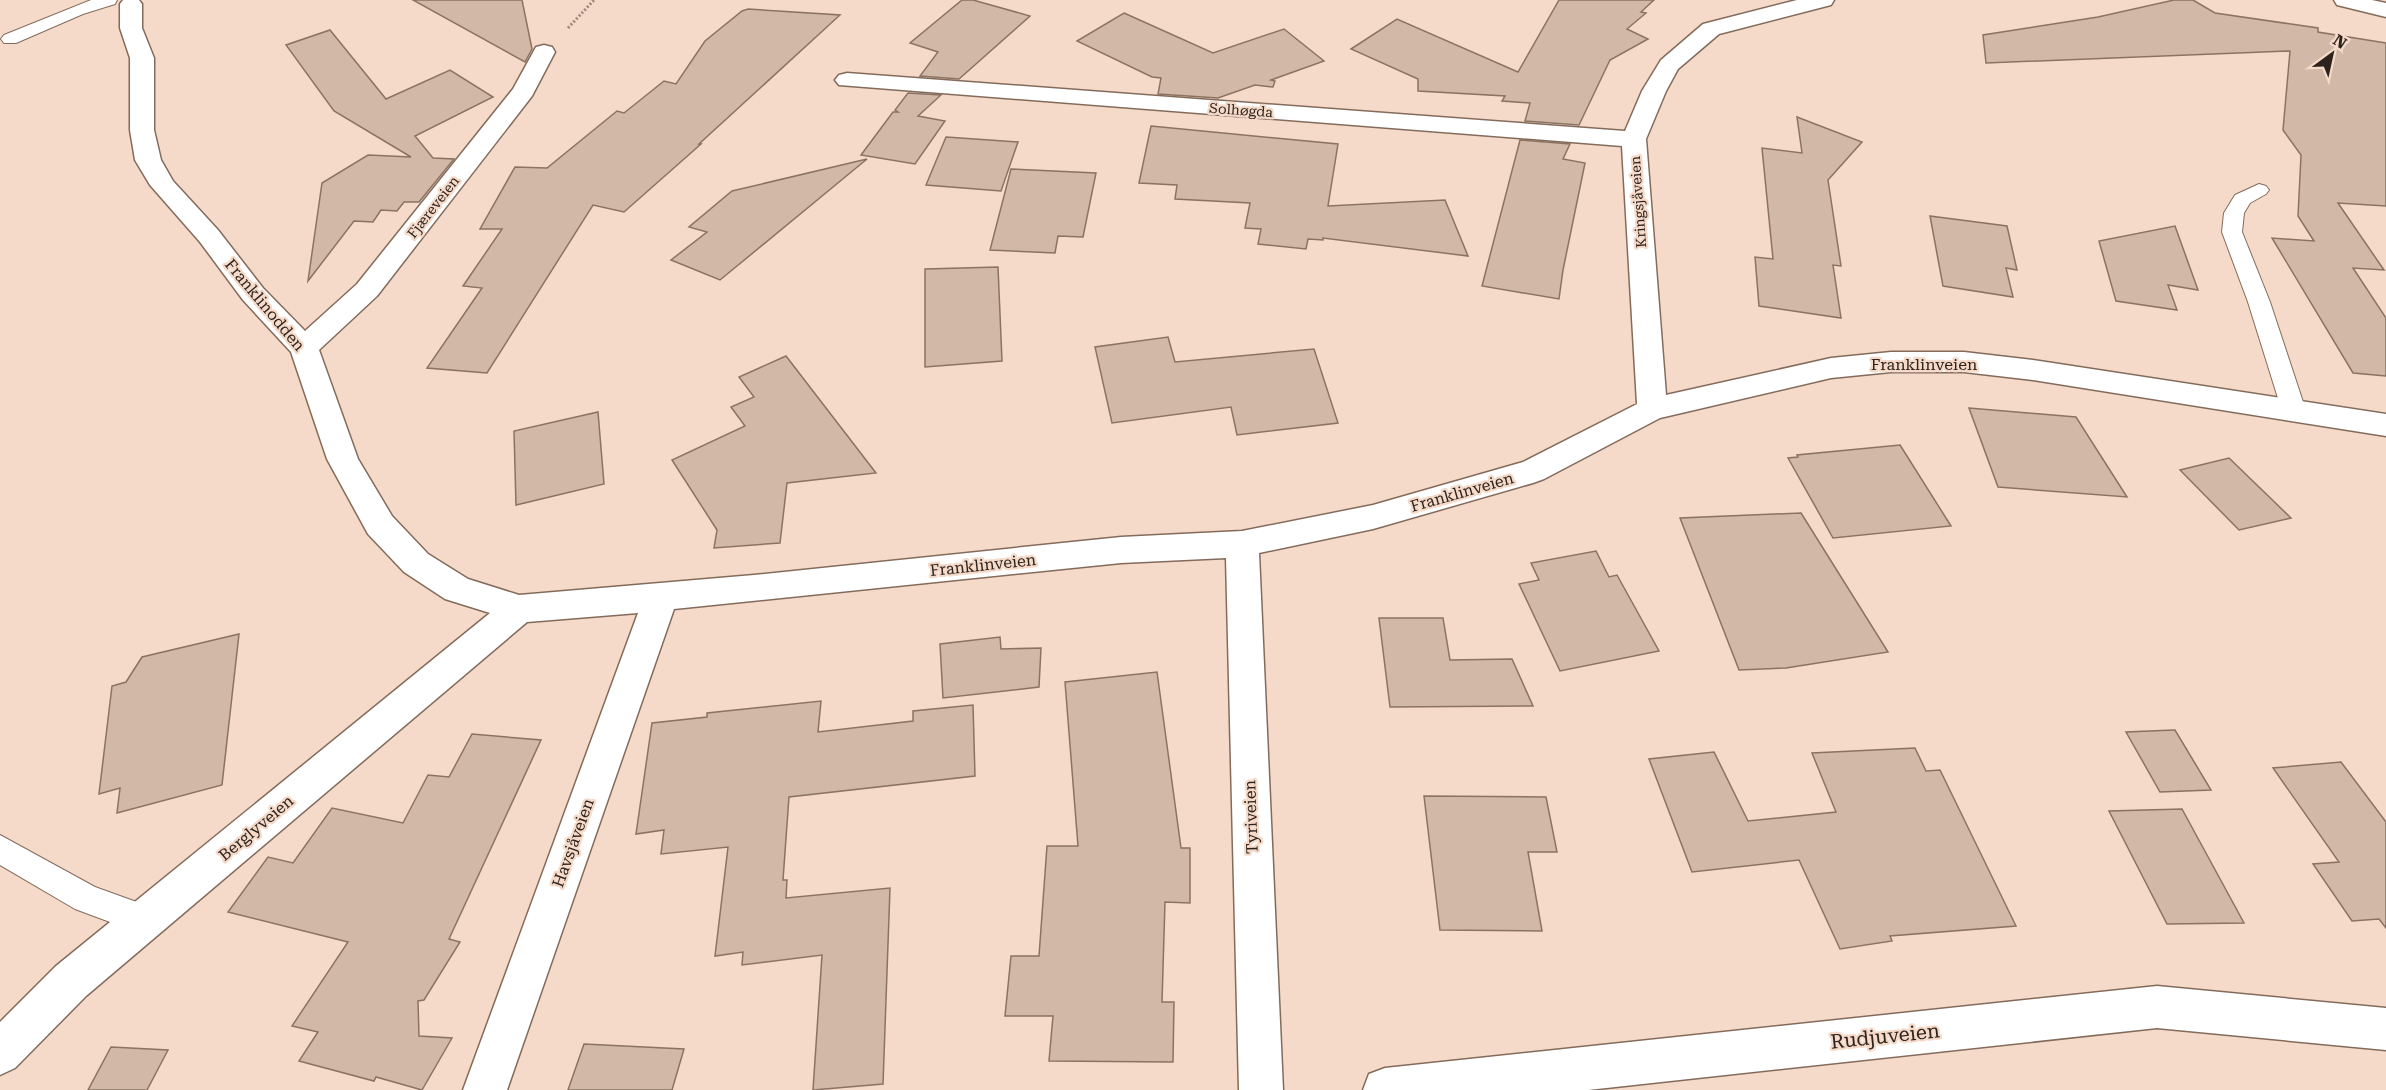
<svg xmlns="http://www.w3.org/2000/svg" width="2386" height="1090" font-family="'Roboto Serif',serif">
<rect width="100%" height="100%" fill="#f6dac9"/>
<g fill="#d2b8a7" stroke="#8b7363" stroke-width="1.5">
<path d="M413 0H522L532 49 525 62Z"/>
<path d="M962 0H973L1030 16 959 79 920 76 938 52 910 43Z"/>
<path d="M1559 0H1654L1641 12 1646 13 1627 29 1648 39 1610 60 1579 125 1525 121 1530 103 1502 101 1505 96 1418 91V79L1351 49 1397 19 1518 72Z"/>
<path d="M2174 0H2193L2215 13 2318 28V32L2386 43V206L2338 203 2384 270 2353 268 2386 318V376L2353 373 2272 238 2314 241 2298 216 2301 155 2283 130 2290 51 1986 63 1983 35 2098 17Z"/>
<path d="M748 9 840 15 699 144H701L624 212 593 205 487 373 427 368 482 288 463 286 502 229H480L515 167 547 168 617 111 624 113 664 81 676 84 705 41 742 11Z"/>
<path d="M1124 13 1213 53 1284 29 1324 61 1271 80 1275 81 1273 87 1255 85 1218 98 1158 94 1161 78 1152 77 1077 41Z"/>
<path d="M330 30 386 99 450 70 493 97 415 136 433 158 454 159 419 202H404L397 211 381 210 373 222 354 221 308 281 322 183 368 155 411 157 334 111 286 45Z"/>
<path d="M908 93 941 95 918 116 945 121 915 164 861 155 893 112H898L895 110Z"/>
<path d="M1797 117 1862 142 1828 180 1841 266 1833 265 1841 318 1759 306 1755 257 1773 259 1762 148 1802 153Z"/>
<path d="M1151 126 1338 144 1328 206 1445 200 1468 256 1323 238V240L1308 239 1306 249 1258 244 1261 229 1245 228 1250 203 1175 199 1177 185 1139 183Z"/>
<path d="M946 137 1018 142 1001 191 926 185Z"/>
<path d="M1520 140 1570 144 1563 159 1585 163 1563 270 1559 299 1482 286Z"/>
<path d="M867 159 720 280 671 260 707 232 689 227 732 191Z"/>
<path d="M1011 169 1096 173 1083 237 1058 236 1055 253 990 250Z"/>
<path d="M1930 216 2007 226 2017 270 2006 268 2013 297 1943 286Z"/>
<path d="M2175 226 2198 290 2168 285 2177 310 2116 301 2099 241Z"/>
<path d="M998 267 1002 361 925 367V269Z"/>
<path d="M1168 337 1175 362 1314 349 1338 423 1237 435 1231 407 1112 423 1095 347Z"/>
<path d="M786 356 876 473 787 483 780 543 714 548 717 530 672 460 745 426 731 407 754 397 739 377Z"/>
<path d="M1969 408 2076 417 2127 497 1998 487Z"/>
<path d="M598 412 604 484 516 505 514 431Z"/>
<path d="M1900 445 1951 526 1833 538 1788 458 1798 457 1797 455Z"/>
<path d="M2229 458 2291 518 2239 530 2180 470Z"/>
<path d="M1801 513 1888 652 1786 668 1739 670 1680 518Z"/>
<path d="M1596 551 1609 577 1617 575 1659 651 1560 671 1519 584 1539 580 1531 563Z"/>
<path d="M1379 618H1443L1450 660 1512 659 1533 706 1390 707Z"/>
<path d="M239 634 222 785 117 813 120 788 99 794 112 686 126 682 142 657Z"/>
<path d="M1000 637 1001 649 1041 648 1039 687 943 698 940 644Z"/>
<path d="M1157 672 1181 848H1190V903L1165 902 1162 1002H1174L1173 1062 1049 1061 1053 1016H1005L1011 956H1039L1047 846H1078L1065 682Z"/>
<path d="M821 701 818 732 913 721V711L973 705 975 776 789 797 783 880H787L786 898 890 888 883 1084 813 1090 822 955 742 965 743 952 715 956 728 847 661 854 664 830 636 834 652 723 707 717V713Z"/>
<path d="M2174 730H2175L2211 790 2160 792 2126 732Z"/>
<path d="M472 734 541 740 449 939 460 942 424 1000 418 1001 419 1036 452 1038 422 1090 376 1077 374 1081 299 1061 318 1032 292 1026 348 942 228 912 268 857 293 863 332 808 403 823 428 775 449 777Z"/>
<path d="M1915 748 1926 771 1940 770 2016 926 1890 936 1892 941 1840 949 1799 860 1692 872 1649 759 1714 752 1748 821 1836 812 1812 753Z"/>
<path d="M2341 762 2386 822V928L2379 919 2352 921 2313 864 2339 862 2273 768Z"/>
<path d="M1424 796 1546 797 1557 852H1528L1542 931 1440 930Z"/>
<path d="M2182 809 2244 923 2167 924 2109 811Z"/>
<path d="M584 1044 684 1049 672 1090H568Z"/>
<path d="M111 1047 168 1050 147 1090H88Z"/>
</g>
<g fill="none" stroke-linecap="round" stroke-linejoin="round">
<g stroke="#836b5c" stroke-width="2">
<g id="service">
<path d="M91 0H117L115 4 83 14 16 43H4L1 39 4 35Z"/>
<path d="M2259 184 2266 186 2269 190 2266 194 2250 203 2244 213 2242 232 2270 302 2306 411 2302 417 2294 419 2286 417 2282 411 2248 302 2222 232 2224 213 2235 195Z"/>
<path d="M0 835 95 887 156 909 161 920 156 931 145 935 75 909 0 865Z"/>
</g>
</g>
<g stroke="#836b5c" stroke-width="3">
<g id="minor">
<path d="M123 0H139L142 4V28L154 58V130L161 160 173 181 218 230 263 288 305 331 357 284 513 89 536 47 544 45 552 47 555 52 532 96 377 296 319 350 358 459 392 516 428 554 468 579 519 595 754 575 1121 537 1242 531 1373 505 1523 462 1637 404 1622 146 839 85 835 80 839 75 847 73 1625 131 1642 91 1661 60 1703 24 1797 0H1834L1831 5 1719 34 1678 69 1666 91 1646 139 1666 395 1831 358 1891 352H1964L2033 360 2386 414V436L2033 380 1964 372H1891L1831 378 1660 418 1544 479 1533 483 1373 529 1259 553 1283 1090H1239L1226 558 1121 563 674 609 507 1090H463L638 613 527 622 86 996 15 1068 0 1075V1022L56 966 490 613 445 599 404 572 368 534 327 459 291 352 243 300 200 242 150 185 135 160 130 130V58L120 28V4Z"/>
<path d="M2334 0H2372L2386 3V17L2337 5Z"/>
<path d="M2157 986 2386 1008V1050L2157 1028 1588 1090H1363L1369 1074 1385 1068Z"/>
</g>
</g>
<path stroke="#9c887c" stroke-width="3" stroke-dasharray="2 2" stroke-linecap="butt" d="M568 28 594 0"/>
<use href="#service" fill="#fff" fill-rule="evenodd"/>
<use href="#minor" fill="#fff" fill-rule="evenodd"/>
</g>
<g text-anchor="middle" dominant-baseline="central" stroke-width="4.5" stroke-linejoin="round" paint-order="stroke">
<g font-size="14" fill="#2d231d" stroke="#f6dac9">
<text transform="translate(1241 110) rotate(4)">Solhøgda</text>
<text transform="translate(1638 202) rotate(-94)">Kringsjåveien</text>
<text transform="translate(433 207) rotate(-52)">Fjæreveien</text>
</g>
<g font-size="16" fill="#2d231d" stroke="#f6dac9">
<text transform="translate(265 305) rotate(50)">Franklinodden</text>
<text x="1924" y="364">Franklinveien</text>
<text transform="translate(1462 492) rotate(-16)">Franklinveien</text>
<text transform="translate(983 565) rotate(-6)">Franklinveien</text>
<text transform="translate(1251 817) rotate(-92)">Tyriveien</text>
<text transform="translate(256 828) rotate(-40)">Berglyveien</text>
<text transform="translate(573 843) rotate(-70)">Havsjåveien</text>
</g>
<g font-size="20" fill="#2d231d" stroke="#f6dac9">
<text transform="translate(1885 1036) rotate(-6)">Rudjuveien</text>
</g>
</g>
<g transform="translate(2332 54) rotate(33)" stroke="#f6dac9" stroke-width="4.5" paint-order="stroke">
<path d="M0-4.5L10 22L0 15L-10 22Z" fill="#2d231d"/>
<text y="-9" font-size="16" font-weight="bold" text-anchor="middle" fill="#2d231d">N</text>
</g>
</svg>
